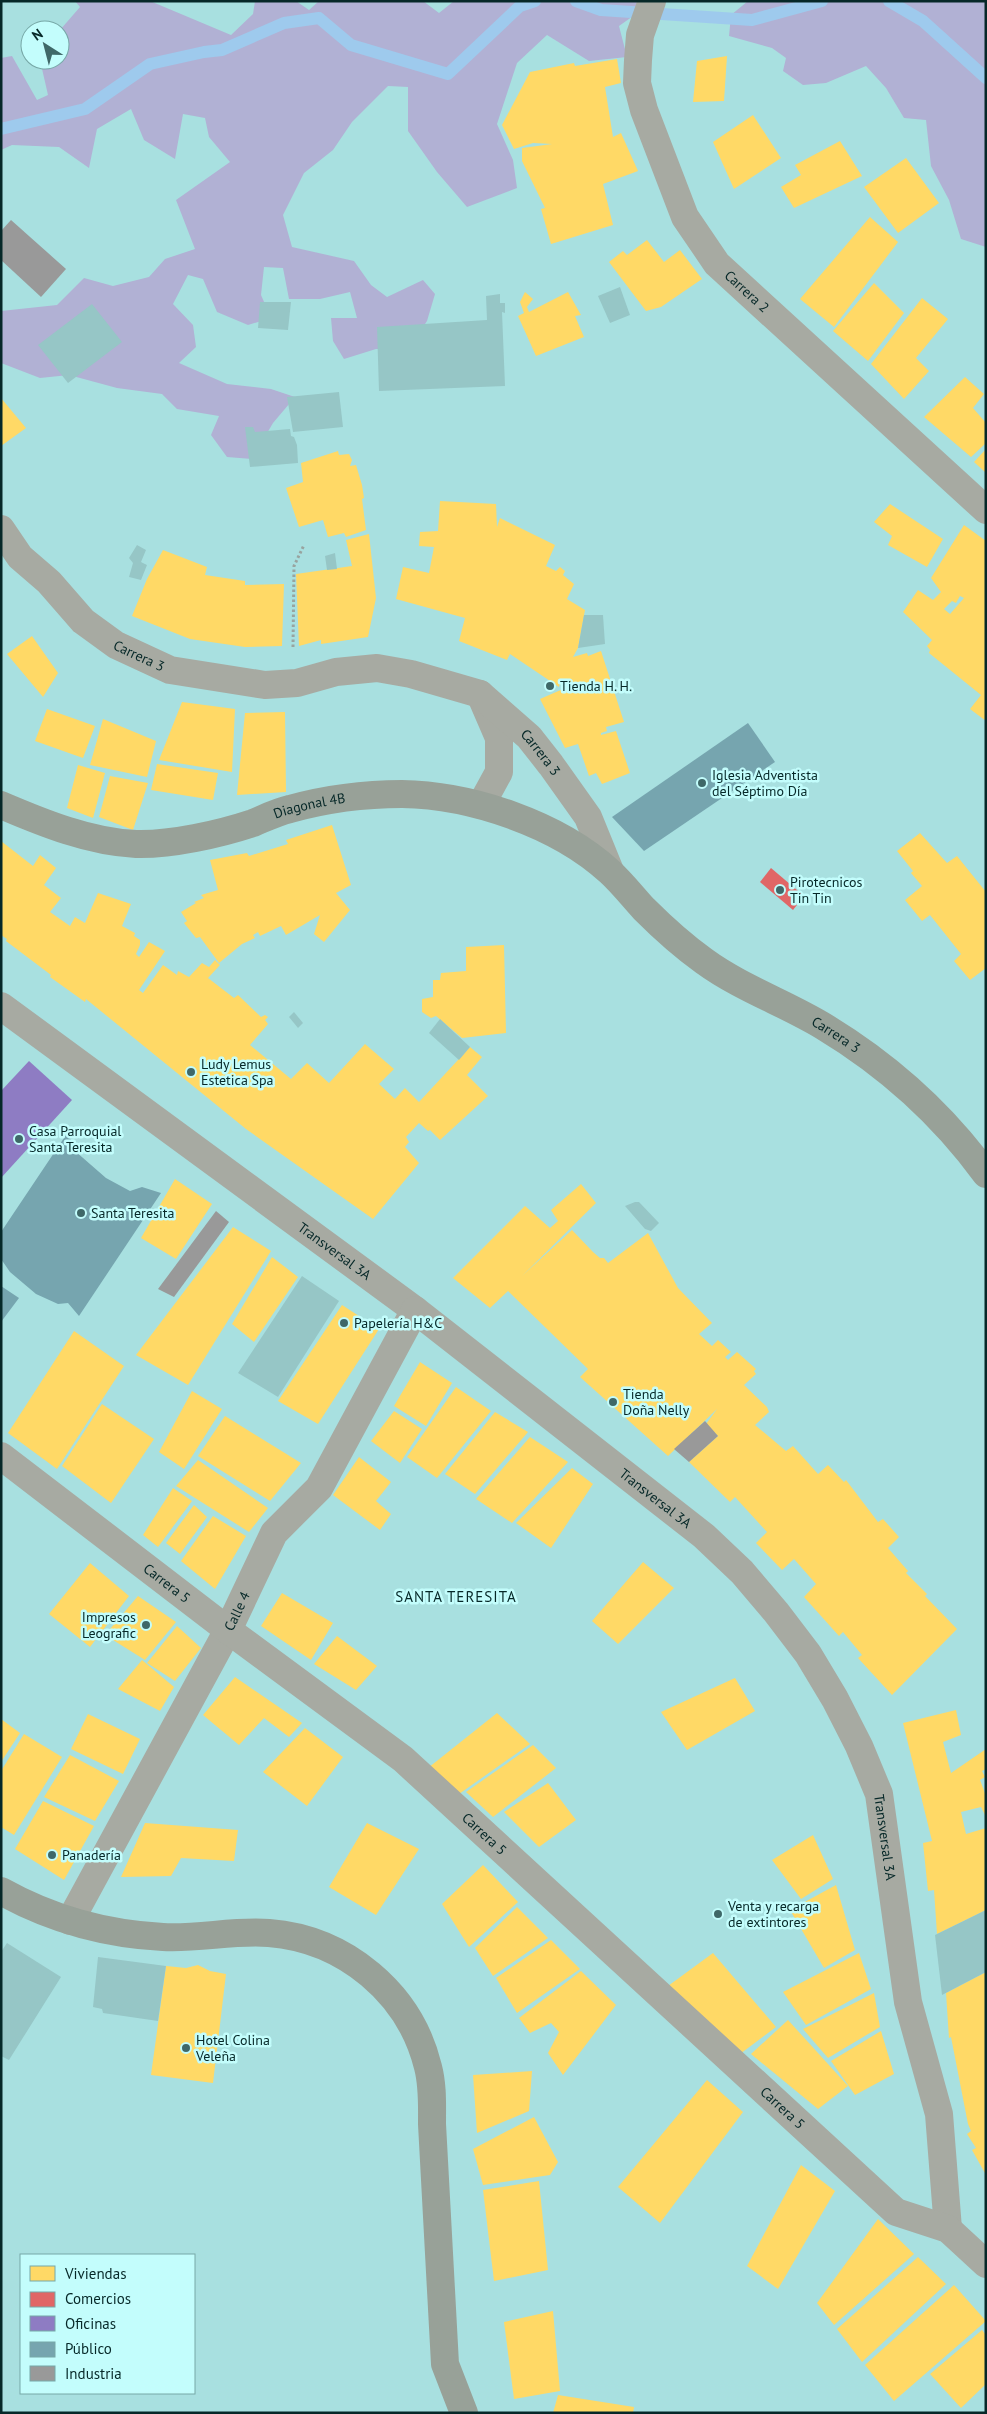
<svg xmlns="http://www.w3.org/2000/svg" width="987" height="2414" font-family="'PT Sans',sans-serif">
<rect width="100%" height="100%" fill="#a8e0e0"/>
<g fill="#b1b1d4">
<path d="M75 1H150L231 35 253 14 255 1H296L309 10 319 1H423L439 13 454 1H640L636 14 619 26 627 57 589 61 547 35 517 63 497 124 513 160 517 188 467 207 437 172 408 131V87L388 86 352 122 333 150 304 173 283 215 292 247 354 261 371 285 387 297 423 280 435 294 427 321 413 342 389 349H376L344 359 333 341 331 318H357L350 292 320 299H289L283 268 264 267 261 295 271 318 248 325 217 312 203 279 188 275 173 304 193 325 196 347 179 363 227 384 271 389 295 397 273 423 252 459 227 457 211 435 219 416 177 409 162 394 117 388 69 375 40 378 1 363V311L57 305 84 278 113 286 149 277 165 259 195 249 176 200 230 162 209 137 205 118 183 114 175 159 144 140 131 109 97 129 89 168 59 147 12 145 1 150V58L12 56 37 100 48 95 40 60H60V30L80 7Z"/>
<path d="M748 1H801L806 4 809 1H986V247L961 239 949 200 931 166 926 120 904 118 886 88 866 66 826 83 803 85 783 71 786 58 772 48 729 36 731 15Z"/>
</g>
<g fill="#ffd966" fill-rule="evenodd">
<path d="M727 56 724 101 693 102 697 61Z"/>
<path d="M617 59 621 83 605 87 613 137 621 133 638 171 603 184 613 225 551 244 541 209 545 208 522 161V148L552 144 533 143 514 149 502 125 530 72 574 63 575 66Z"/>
<path d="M753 115 781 158 734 189 713 142Z"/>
<path d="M840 141 862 176 794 208 781 187 801 175 795 165Z"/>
<path d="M906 158 939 203 898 233 864 187Z"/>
<path d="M870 217 898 242 834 327 800 299Z"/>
<path d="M647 240 664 262 680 250 702 279 661 307 646 311 609 262 623 251 627 255Z"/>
<path d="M874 283 904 313 868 361 833 331Z"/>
<path d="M525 292 533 299 527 307 529 312 568 292 581 315 575 316 584 337 536 356 518 316 524 313 520 302Z"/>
<path d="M922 298 948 319 916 358 929 371 904 399 871 364Z"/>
<path d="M965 377 984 394 973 408 986 423V443L971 457 924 417Z"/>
<path d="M1 398 26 428 1 446Z"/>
<path d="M986 449V473L974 462Z"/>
<path d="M338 451 339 455 349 454 352 460 350 466 356 465 362 485 364 498 362 499 366 530 346 537 344 533 328 537 323 520 299 527 286 488 303 482 301 463Z"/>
<path d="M440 501 496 504 497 527 500 518 555 545 546 566 556 571 560 567 565 571 563 575 574 584 567 599 585 610 578 648 573 657 587 653 588 656 601 651 624 722 606 727 607 731 601 733V735L616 731 630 773 602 784 596 773 589 776 578 744 565 748 540 699 563 689 560 683 559 687 510 654 507 660 459 641 465 618 396 599 403 567 429 573 434 547 419 546 420 532 438 531Z"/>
<path d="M890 504 943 539 927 567 888 545 892 536 874 522Z"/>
<path d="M964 525 986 541V721L970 709 981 695 929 653 930 650 927 646 932 640 903 612 918 590 933 600 941 592 931 578ZM960 596 964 598 950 614 944 609 952 601 956 603Z"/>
<path d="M369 534 376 598 368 637 321 644V640L299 646 296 574 352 566 346 540Z"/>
<path d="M163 550 207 567 205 575 245 581V585L284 584 282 646 245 647 190 639 132 616 147 579Z"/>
<path d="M32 636 58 673 43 697 7 654Z"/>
<path d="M182 702 235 709 232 772 159 760Z"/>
<path d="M47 709 95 726 83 758 35 741Z"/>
<path d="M285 712 286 792 237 795 245 713Z"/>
<path d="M103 719 156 741 147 777 90 765Z"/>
<path d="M157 764 218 773 213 800 151 790Z"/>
<path d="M78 765 105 773 93 818 67 808Z"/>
<path d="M110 776 148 783 133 830 99 817Z"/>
<path d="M332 825 351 885 336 893 350 910 324 942 314 934 320 915 286 935 281 926 260 936 258 932 253 935 255 938 242 944 219 963 200 937 196 938 184 923 187 921 181 912 196 903 194 902 204 898 201 895 218 890 210 860 247 853 249 856 288 844 286 840Z"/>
<path d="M920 833 947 863 957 856 986 892V968L970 980 954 961 961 954 930 915 922 921 905 900 922 886 911 873 913 871 897 851Z"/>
<path d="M1 841 33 866 40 855 56 868 44 885 61 898 50 912 70 926 75 917 85 923 98 893 131 904 122 926 135 933 134 936 140 940V945L136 954 139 957 149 942 165 951 139 990 143 993 163 965 177 975 178 971 189 977 202 963 209 967 215 960 220 965 208 978 234 998 238 995 261 1017 265 1015 268 1017 265 1020 268 1024 250 1045 291 1079 307 1063 329 1083 365 1044 394 1069 379 1084 395 1099 405 1088 419 1102 470 1047 482 1057 467 1075 488 1096 440 1140 430 1130 428 1131 419 1123 406 1137 409 1142 405 1147 419 1163 373 1219 246 1129 86 999 85 1002 50 977 51 975 6 941 7 939 1 935Z"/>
<path d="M504 945 506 1033 462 1038 436 1016 431 1018 422 1012V999L433 997V980H440L441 973 466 971V947Z"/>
<path d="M175 1179 212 1204 176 1259 141 1238Z"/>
<path d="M581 1184 596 1203 522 1276 572 1230 593 1252 600 1258H604L608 1263 648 1233 678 1288 712 1323 699 1334 712 1346 718 1340 731 1352 725 1357 728 1360 737 1352 756 1369 754 1371 756 1374 744 1385 767 1407 769 1412 755 1425 786 1451 793 1446 818 1474 828 1465 844 1482 846 1480 878 1522 883 1519 899 1537 888 1548 908 1571 906 1573 927 1594 925 1596 957 1629 892 1695 858 1658 862 1655 843 1632 839 1636 804 1597 816 1584 794 1559 782 1570 756 1543 767 1532 735 1497 730 1502 689 1462 718 1436 706 1424 717 1409 668 1456 580 1377 588 1369 508 1291 490 1308 453 1278 525 1206 550 1228 558 1221 551 1210Z"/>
<path d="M233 1227 271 1251 188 1385 136 1355Z"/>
<path d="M272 1257 298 1277 254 1342 232 1324Z"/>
<path d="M342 1305 379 1329 318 1424 278 1401Z"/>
<path d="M74 1331 124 1366 57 1469 8 1433Z"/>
<path d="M420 1362 452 1383 426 1426 394 1406Z"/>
<path d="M456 1387 491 1411 437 1478 407 1457Z"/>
<path d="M192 1391 222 1409 184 1469 159 1452Z"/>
<path d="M102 1404 154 1439 111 1503 62 1466Z"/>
<path d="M394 1411 422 1429 400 1463 371 1441Z"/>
<path d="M495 1412 528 1432 475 1494 445 1474Z"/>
<path d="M225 1416 301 1463 270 1501 198 1456Z"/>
<path d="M530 1437 568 1462 512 1523 476 1499Z"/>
<path d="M359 1457 391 1482 376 1501 391 1514 380 1530 333 1495Z"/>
<path d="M198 1460 268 1508 249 1532 176 1486Z"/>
<path d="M572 1468 593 1484 551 1548 516 1523Z"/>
<path d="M173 1488 192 1501 158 1547 143 1535Z"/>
<path d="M194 1505 207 1517 180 1554 166 1543Z"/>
<path d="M213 1516 246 1536 215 1589 181 1561Z"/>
<path d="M643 1562 674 1588 618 1644 592 1621Z"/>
<path d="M90 1563 129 1596 90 1647 49 1614Z"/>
<path d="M282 1593 333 1623 311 1660 261 1626Z"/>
<path d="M138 1596 176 1622 145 1660 105 1635Z"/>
<path d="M177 1626 201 1648 175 1681 147 1663Z"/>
<path d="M337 1636 377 1666 356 1690 314 1664Z"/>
<path d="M142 1660 174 1687 160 1711 118 1689Z"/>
<path d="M235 1677 302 1723 289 1737 264 1718 239 1745 203 1715Z"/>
<path d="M735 1678 755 1711 687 1750 661 1712Z"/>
<path d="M956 1710 961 1735 943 1742 951 1773 986 1749V1769L982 1771 985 1777 980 1780 986 1796V1817L981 1807 961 1812 966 1834 986 1828V1910L937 1934 934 1890 928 1891 923 1843 932 1841 903 1723Z"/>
<path d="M497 1713 530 1744 459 1794 428 1768Z"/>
<path d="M88 1714 140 1739 123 1774 71 1749Z"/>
<path d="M1 1719 20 1733 1 1762Z"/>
<path d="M305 1728 343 1757 307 1806 263 1772Z"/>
<path d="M24 1734 62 1757 14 1835 1 1827V1771Z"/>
<path d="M533 1745 556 1768 493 1817 466 1792Z"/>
<path d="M70 1755 119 1781 95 1821 44 1797Z"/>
<path d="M548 1783 576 1820 539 1847 504 1812Z"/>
<path d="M43 1801 94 1826 64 1880 15 1849Z"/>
<path d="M145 1823 238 1830 234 1861 181 1858 171 1876 121 1877Z"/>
<path d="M367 1823 419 1849 376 1915 329 1887Z"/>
<path d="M813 1835 833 1879 801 1899 772 1860Z"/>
<path d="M483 1865 518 1902 469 1947 442 1904Z"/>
<path d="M836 1885 855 1950 824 1968 790 1910Z"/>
<path d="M517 1907 548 1938 493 1976 475 1948Z"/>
<path d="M551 1940 580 1969 517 2013 496 1978Z"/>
<path d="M713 1953 776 2027 740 2054 668 1986Z"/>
<path d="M859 1953 871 1989 806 2025 783 1992Z"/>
<path d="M198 1965 210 1971 226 1974 213 2083 151 2075 166 1966 186 1968Z"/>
<path d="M581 1971 616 2005 563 2075 548 2053 559 2032 551 2023 530 2033 519 2018Z"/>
<path d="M986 1972V2175L972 2150 976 2148 967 2134 971 2131 968 2124 951 2037 949 2038 946 1993Z"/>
<path d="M874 1993 880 2027 828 2058 803 2029Z"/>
<path d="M788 2020 848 2086 818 2109 751 2054Z"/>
<path d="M881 2031 894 2074 855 2095 831 2061Z"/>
<path d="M532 2071 529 2111 477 2133 473 2075Z"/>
<path d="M707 2080 743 2112 660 2223 618 2187Z"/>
<path d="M534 2117 558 2162 550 2175 483 2185 473 2149Z"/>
<path d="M801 2165 835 2191 778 2289 747 2266Z"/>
<path d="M539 2181 548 2270 494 2281 483 2190Z"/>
<path d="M878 2219 914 2254 834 2325 817 2303Z"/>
<path d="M918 2257 946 2284 862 2362 837 2329Z"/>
<path d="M954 2285 986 2321 894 2401 865 2365Z"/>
<path d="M553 2311 560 2391 514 2399 504 2322Z"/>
<path d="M982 2330 986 2335V2384L961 2408 930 2374Z"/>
<path d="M558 2395 634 2407 633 2413H553Z"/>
</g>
<path fill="#e06666" d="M771 868 804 896 793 910 760 882Z"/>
<path fill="#8e7cc3" d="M29 1061 72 1100 1 1178V1091Z"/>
<g fill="#76a5af">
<path d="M748 723 775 762 644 851 612 817Z"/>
<path d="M68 1132 75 1151 106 1178 130 1191 142 1187 161 1193 79 1316 68 1303 58 1304 36 1294 10 1272 1 1259V1232Z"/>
<path d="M1 1286 19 1298 1 1322Z"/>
</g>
<g fill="#999">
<path d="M11 220 66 269 41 297 1 260V231Z"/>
<path d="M216 1211 229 1222 174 1297 158 1289Z"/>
<path d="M705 1421 718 1436 689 1462 674 1449Z"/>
</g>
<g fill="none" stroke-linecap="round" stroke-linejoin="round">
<g stroke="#9ecaed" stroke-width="12">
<path d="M576 1 601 10 752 20 822 1"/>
<path d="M889 1 923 21 986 78"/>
<path d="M1 129 85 109 150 64 204 52 222 50 284 23 319 18 351 45 448 74 520 6 535 1"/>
</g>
</g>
<g fill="#96c6c6">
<path d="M620 287 630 315 610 323 598 296Z"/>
<path d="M500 294V303H505V313L502 312 505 386 379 391 377 327 487 320 486 296Z"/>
<path d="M260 302H291L288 330 258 328Z"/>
<path d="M92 304 122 342 68 383 38 345Z"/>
<path d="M339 392 343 427 293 432 287 397Z"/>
<path d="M245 427H253L255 432 290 429 291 436 294 437 297 445 298 463 250 467Z"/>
<path d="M137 545 146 550 141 562 147 565 141 580 129 577 133 563 129 558Z"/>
<path d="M335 553 337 569 327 570 325 556Z"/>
<path d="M584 615H603L605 644 578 648Z"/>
<path d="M294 1012 303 1023 298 1028 289 1017Z"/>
<path d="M440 1019 470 1047 459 1060 429 1033Z"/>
<path d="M635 1202H639L659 1223 651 1231 645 1229 625 1206Z"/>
<path d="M302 1276 339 1301 278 1397 238 1373Z"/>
<path d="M986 1910V1972L942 1995 935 1935Z"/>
<path d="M7 1943 61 1977 9 2060 1 2056V1952Z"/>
<path d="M98 1957 166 1966 158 2021 103 2013 102 2009 93 2007Z"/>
</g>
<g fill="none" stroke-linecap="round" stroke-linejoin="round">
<path stroke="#98a4a0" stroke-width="3" stroke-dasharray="2.5 2.5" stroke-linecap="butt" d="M293 647 294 566 304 545"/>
<g stroke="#a7aaa2" stroke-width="28">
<path id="s1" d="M652 1 640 35 638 60 637 83 644 110 685 217 717 264 986 510"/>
<path d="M480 694 499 738V772L481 805"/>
<path id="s2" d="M1 1006 415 1310 704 1536 742 1572 776 1612 808 1654 835 1699 859 1746 879 1794 908 2002 939 2114 948 2229"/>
<path id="s3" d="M70 1921 228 1630 274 1533 319 1488 415 1310"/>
</g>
<g stroke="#a7aaa2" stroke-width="28">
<path id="s4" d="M1 529 20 557 49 582 83 621 116 645 170 670 265 685 297 683 336 672 377 668 411 674 480 694 529 737 551 765 588 817 610 871"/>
<path id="s5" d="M1 1456 228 1630 403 1759 896 2212 948 2229 986 2264"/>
</g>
<g stroke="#98a198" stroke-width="28">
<path id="s6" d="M1 805C43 823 90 842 136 844 171 845 220 834 253 823 265 818 277 812 290 809 326 799 364 794 402 794 471 795 558 824 610 872 622 883 633 897 644 909 663 928 683 946 704 961 741 988 785 1003 823 1026 886 1064 943 1115 986 1174"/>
<path d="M1 1891C51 1919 107 1934 163 1937 199 1939 234 1930 269 1933 345 1939 410 1993 428 2067 433 2086 432 2105 432 2124L445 2364 464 2413"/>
</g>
</g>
<g fill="#3f6868" stroke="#c3fdfc" stroke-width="2">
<circle cx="550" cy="686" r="5"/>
<circle cx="702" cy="783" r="5"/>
<circle cx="780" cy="890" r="5"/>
<circle cx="191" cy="1072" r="5"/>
<circle cx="19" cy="1139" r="5"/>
<circle cx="81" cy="1213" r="5"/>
<circle cx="344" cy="1323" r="5"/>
<circle cx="613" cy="1402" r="5"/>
<circle cx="146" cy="1625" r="5"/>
<circle cx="52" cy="1855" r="5"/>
<circle cx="718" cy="1914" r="5"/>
<circle cx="186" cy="2048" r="5"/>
</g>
<g text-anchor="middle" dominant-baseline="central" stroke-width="5" stroke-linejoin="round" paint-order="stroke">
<g font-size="14" fill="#062828" stroke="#c3fdfc">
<text stroke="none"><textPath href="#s1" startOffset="324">Carrera 2</textPath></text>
<text stroke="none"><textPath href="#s4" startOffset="190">Carrera 3</textPath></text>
<text stroke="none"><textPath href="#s4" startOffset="625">Carrera 3</textPath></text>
<text stroke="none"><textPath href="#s6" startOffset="320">Diagonal 4B</textPath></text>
<text stroke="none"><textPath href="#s6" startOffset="921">Carrera 3</textPath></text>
<text stroke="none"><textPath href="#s2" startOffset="414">Transversal 3A</textPath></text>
<text stroke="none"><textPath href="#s2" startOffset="819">Transversal 3A</textPath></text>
<text stroke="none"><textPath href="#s5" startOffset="209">Carrera 5</textPath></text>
<text stroke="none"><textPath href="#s3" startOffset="352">Calle 4</textPath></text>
<text stroke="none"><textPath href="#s5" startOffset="614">Carrera 5</textPath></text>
<text stroke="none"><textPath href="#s2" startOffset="1239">Transversal 3A</textPath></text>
<text stroke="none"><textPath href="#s5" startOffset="1019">Carrera 5</textPath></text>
</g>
<g font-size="14" fill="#062828" stroke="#c3fdfc" text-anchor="start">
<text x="560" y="686">Tienda H. H.</text>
<text x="712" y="775">Iglesia Adventista<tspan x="712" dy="16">del Séptimo Día</tspan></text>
<text x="790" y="882">Pirotecnicos<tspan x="790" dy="16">Tin Tin</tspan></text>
<text x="201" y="1064">Ludy Lemus<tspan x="201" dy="16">Estetica Spa</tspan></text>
<text x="29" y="1131">Casa Parroquial<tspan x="29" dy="16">Santa Teresita</tspan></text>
<text x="91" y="1213">Santa Teresita</text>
<text x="354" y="1323">Papelería H&amp;C</text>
<text x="623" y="1394">Tienda<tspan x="623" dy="16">Doña Nelly</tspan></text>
<text x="136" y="1617" text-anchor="end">Impresos<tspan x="136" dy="16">Leografic</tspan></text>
<text x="62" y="1855">Panadería</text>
<text x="728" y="1906">Venta y recarga<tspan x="728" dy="16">de extintores</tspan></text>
<text x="196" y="2040">Hotel Colina<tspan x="196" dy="16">Veleña</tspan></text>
</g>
<g font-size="15" letter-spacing="1" fill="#062828" stroke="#c3fdfc">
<text x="456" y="1596">SANTA TERESITA</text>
</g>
</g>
<rect width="987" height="2414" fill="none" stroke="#062828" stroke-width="5"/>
<rect x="20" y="2254" width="175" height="140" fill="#c3fdfc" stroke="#77a8a7"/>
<rect x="30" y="2266" width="25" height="15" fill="#ffd966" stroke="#77a8a7"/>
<text x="65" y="2279" font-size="15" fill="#062828">Viviendas</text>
<rect x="30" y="2292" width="25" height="15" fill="#e06666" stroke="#77a8a7"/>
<text x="65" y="2304" font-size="15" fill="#062828">Comercios</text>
<rect x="30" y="2316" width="25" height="15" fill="#8e7cc3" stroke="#77a8a7"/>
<text x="65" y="2329" font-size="15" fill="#062828">Oficinas</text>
<rect x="30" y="2342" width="25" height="15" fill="#76a5af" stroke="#77a8a7"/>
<text x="65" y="2354" font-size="15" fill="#062828">Público</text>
<rect x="30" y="2366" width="25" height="15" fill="#999999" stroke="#77a8a7"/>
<text x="65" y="2379" font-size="15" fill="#062828">Industria</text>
<g transform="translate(45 45) rotate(324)"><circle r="24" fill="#c3fdfc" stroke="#77a8a7"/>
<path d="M0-4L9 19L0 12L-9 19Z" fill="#3f6868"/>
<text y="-8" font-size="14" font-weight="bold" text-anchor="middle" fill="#062828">N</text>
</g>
</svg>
